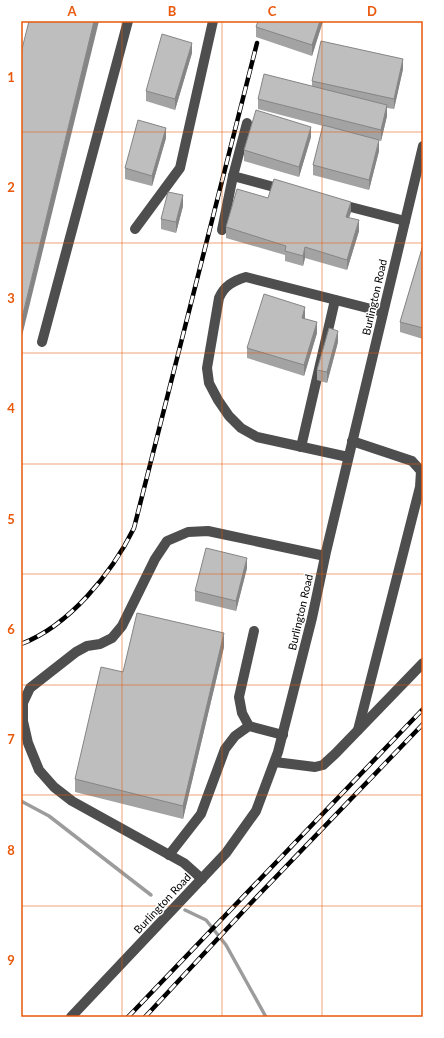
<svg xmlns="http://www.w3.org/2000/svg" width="444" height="1038" font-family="Lato,sans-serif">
<rect width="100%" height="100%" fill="#fff"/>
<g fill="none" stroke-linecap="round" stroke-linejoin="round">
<g stroke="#9c9c9c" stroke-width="3.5">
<path d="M21 801 49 816 151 895"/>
<path d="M185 910 206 920 226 945 266 1017"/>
</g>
<g stroke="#4e4e4e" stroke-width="10">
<path d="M247 123 233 176 285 190"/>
<path d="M339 204 405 221"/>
<path d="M135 229 180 168 213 21"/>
<path d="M222 230 233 176"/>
<path d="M42 342 128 21"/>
<path d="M352 441 412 461 421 471 420 487 358 730"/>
<path d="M301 447 335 300"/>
<path d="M348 457 257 437 241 428 229 416 218 400 209 383 207 368 219 298C224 286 233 281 246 277L383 312"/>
<path d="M249 726 242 713 239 697 254 631"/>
<path d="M275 762 315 767 323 765 335 754 423 663"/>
<path d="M169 855 201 814 225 749 235 736 249 726 283 735"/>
<path d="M202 879 184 863 72 801 54 787 39 770 28 743 23 721V703L30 688 76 652 87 646 100 644 112 638 122 626 155 559 167 541 188 532 208 531 325 556"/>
<path d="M71 1017 226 853 256 811 278 752 312 618 326 552 423 146"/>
</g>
<g stroke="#000" stroke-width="4.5">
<g id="rail">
<path d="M21 644C69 626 112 573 134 528L257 43"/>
<path d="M128 1017 423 709"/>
<path d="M145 1017 250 904 423 724"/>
</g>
</g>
<use href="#rail" stroke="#fff" stroke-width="3" stroke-dasharray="9" stroke-linecap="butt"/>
</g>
<g fill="#a3a3a3">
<path d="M258 21H323L312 56 256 37V27Z"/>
<path d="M192 53 175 110 146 101V91Z"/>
<path d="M403 69 394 109 387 108V116L381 141 367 137 379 151 369 190 313 175V165L323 126 258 109V99L312 86V81Z"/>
<path d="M311 137 299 177 244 161V150Z"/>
<path d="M166 138 152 186 125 179V168Z"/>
<path d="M268 198 351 212 349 217 359 231 347 270 305 258 303 266 285 261V255L226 238V227Z"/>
<path d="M183 206 176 233 161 229V219Z"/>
<path d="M423 245V339L400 332V322Z"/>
<path d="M305 317V319L317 333 304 376 247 358V348Z"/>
<path d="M338 342 327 383 317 380V370Z"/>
<path d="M247 568 236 611 195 601V591Z"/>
<path d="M224 647 183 819 75 792V779L123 672Z"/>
</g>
<g fill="#858585">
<path d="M94 21H99L21 340V322Z"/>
<path d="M320 21H323L312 56V45Z"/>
<path d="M192 43V53L175 110V99Z"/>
<path d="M403 59V69L394 109V99Z"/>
<path d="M387 105V116L381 141V130Z"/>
<path d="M311 127V137L299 177V167Z"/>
<path d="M166 128V138L152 186V176Z"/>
<path d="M379 140V151L369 190V180Z"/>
<path d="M183 195V206L176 233V222Z"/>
<path d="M351 202V212L346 227V217Z"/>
<path d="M359 220V231L347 270V260Z"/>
<path d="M305 247V258L303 266V256Z"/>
<path d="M305 307V317L302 328V318Z"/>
<path d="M317 322V333L304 376V365Z"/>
<path d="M338 331V342L327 383V372Z"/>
<path d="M247 558V568L236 611V601Z"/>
<path d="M224 633V647L183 819V806Z"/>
</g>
<g fill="#bebebe" stroke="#858585">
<path d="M29 21H94L21 322V53Z"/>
<path d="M258 21H320L312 45 256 27Z"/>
<path d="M162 34 192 43 175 99 146 91Z"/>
<path d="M321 41 403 59 394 99 312 81Z"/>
<path d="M264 74 387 105 381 130 258 99Z"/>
<path d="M256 110 311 127 299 167 244 150Z"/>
<path d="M138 120 166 128 152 176 125 168Z"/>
<path d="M323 125 379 140 369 180 313 165Z"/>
<path d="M274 179 351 202 346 217 359 220 347 260 305 247 303 256 285 251 286 246 226 227 237 189 268 198Z"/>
<path d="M168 192 183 195 176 222 161 219Z"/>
<path d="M423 245V328L400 322Z"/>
<path d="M264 294 305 307 302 318 317 322 304 365 247 348Z"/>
<path d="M329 328 338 331 327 372 317 370Z"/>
<path d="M206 548 247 558 236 601 195 591Z"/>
<path d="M137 613 224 633 183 806 75 779 101 667 123 672Z"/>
</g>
<path fill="none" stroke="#e8590c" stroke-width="1" stroke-opacity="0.55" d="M122 21V1017M222 21V1017M322 21V1017M21 132H423M21 243H423M21 353H423M21 464H423M21 574H423M21 685H423M21 795H423M21 906H423"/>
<g text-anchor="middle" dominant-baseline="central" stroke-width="3" stroke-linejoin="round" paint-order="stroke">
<g font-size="11" fill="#000" stroke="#fff">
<text transform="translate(374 297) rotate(-77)">Burlington Road</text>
<text transform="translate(300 612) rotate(-77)">Burlington Road</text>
<text transform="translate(162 903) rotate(-47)">Burlington Road</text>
</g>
</g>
<rect width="444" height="1038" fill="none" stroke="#ffffff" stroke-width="44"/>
<rect x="22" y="22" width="400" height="994" fill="none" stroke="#e8590c" stroke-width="1.5"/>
<g font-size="13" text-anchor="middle" font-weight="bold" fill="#e8590c">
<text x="72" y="16">A</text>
<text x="172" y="16">B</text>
<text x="272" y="16">C</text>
<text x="372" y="16">D</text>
<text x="11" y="82">1</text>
<text x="11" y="192">2</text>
<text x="11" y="303">3</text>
<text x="11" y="413">4</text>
<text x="11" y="524">5</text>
<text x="11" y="634">6</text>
<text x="11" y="744">7</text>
<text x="11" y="855">8</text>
<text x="11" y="965">9</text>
</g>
</svg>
